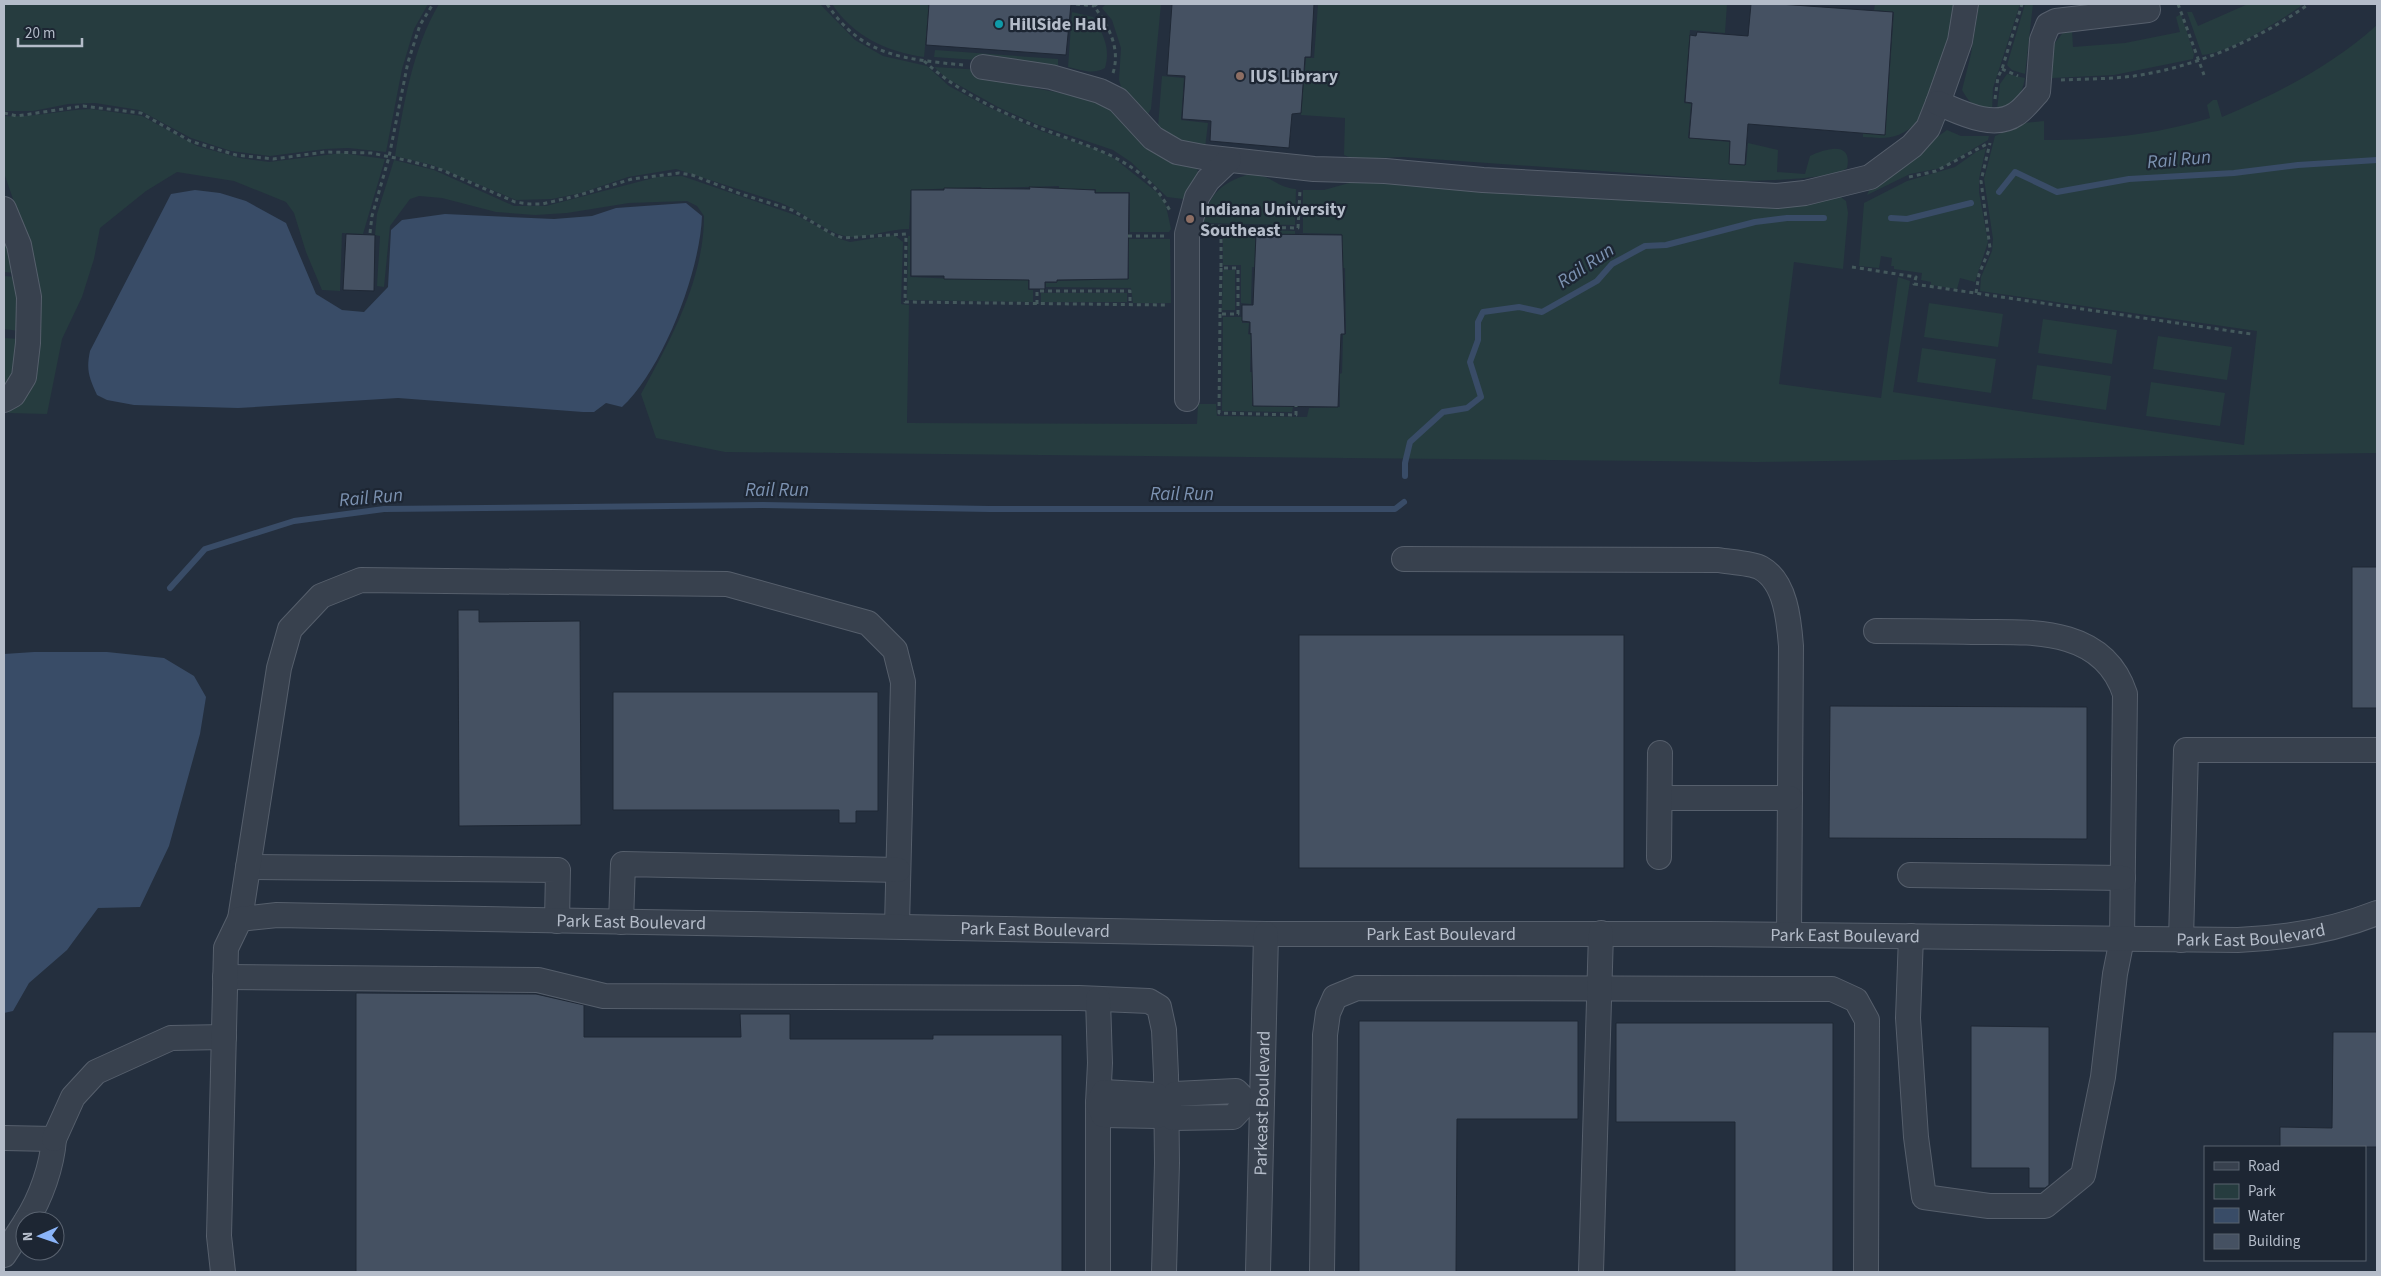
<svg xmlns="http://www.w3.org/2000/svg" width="2381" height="1276" font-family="'Source Sans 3',sans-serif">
<rect width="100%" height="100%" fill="#242f3e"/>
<g fill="#263c3f">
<path d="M5 4H428L414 29 402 69 386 152 348 148 325 149 270 156 231 151 191 138 139 110 95 103 68 104 33 111H4Z"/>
<path d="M439 4H820L855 40 883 56 927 66 949 86 986 106 1041 131 1096 149 1115 159 1159 194 1166 206 1171 229 1169 232H1130V192H1096V189H1059V186L991 188V190H982L981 187 911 190 909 229C890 229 870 237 851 237 830 236 802 211 781 203L676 169 628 177 581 193 552 199 516 200 432 165 395 156C404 103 412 50 439 4Z"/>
<path d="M832 4H929L924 57C887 52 853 36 832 4Z"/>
<path d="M1106 4H1161L1151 109 1148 114H1145L1121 87 1119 80 1121 48 1112 20 1102 8Z"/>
<path d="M1318 4H1727L1725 33 1690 30 1684 103 1691 104 1688 138 1730 142 1729 164 1746 165 1748 143 1778 150 1777 172 1805 174 1810 156C1825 149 1853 140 1847 168 1836 179 1760 181 1741 181L1403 157 1354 159 1344 155 1345 118 1301 115 1306 58H1314Z"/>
<path d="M1875 4H1957L1954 29 1918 122C1899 139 1888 139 1863 137V133L1885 135 1894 12 1874 10Z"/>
<path d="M1979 4H2020L1993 88 1992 112C1976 109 1970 104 1962 90L1971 54Z"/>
<path d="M2025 4H2033L2025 74 2012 70 2007 65Z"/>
<path d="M2248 4H2304C2279 21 2231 52 2202 55L2187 12H2192L2198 26Z"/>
<path d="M1072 12 1093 17C1103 33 1111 49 1105 68 1092 75 1082 70 1068 67Z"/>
<path d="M2181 14 2194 54 2193 59 2114 75 2052 78 2054 44 2065 30H2072L2073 47 2125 43 2180 32 2176 17Z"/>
<path d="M2377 25V453L1756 462 725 452 656 438 641 394C671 339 704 279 704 216L697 206 687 201 629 203 567 213 535 215 496 212 442 198 419 196 410 199 390 226 384 287 377 286 380 236 375 235 377 214 394 160 434 170 514 206H546L657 177 682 176 798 216 840 239 850 242 894 235 903 242 901 304 909 305 907 423 1197 424 1198 404H1216L1217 416 1307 417 1309 408 1340 407V374L1342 373 1343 335 1346 334 1345 268H1343L1342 234 1303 233V190H1324L1349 183 1388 181 1837 194 1846 201 1848 213 1843 269 1794 262 1779 384 1881 398 1898 277 1910 281 1893 392 2244 445 2257 331 1980 291 1981 277 1992 251 1993 239 1984 179 1995 136 2023 123 2044 121V140C2101 140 2155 135 2210 118L2207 105 2213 100H2217L2222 117C2279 93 2331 66 2377 25Z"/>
<path d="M935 50 1058 59V66L934 57Z"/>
<path d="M934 67 982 70 1034 88 1099 100 1197 166 1198 176 1183 199 1167 197 1131 162 1113 150 1036 124 998 107 946 78Z"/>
<path d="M2007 74 2025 78C2021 98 2016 103 1997 109L2000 84Z"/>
<path d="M1162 76 1184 78 1181 120 1208 123 1205 148C1187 145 1173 138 1158 127Z"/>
<path d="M91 109 142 116 197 146 240 158 269 162 342 153 385 159 363 234 342 233 340 291 322 290 306 252 294 213 286 202 234 181 177 172 146 191 100 228 94 259 82 297 62 339 47 414 8 413 20 399 21 222 4 173V116C34 118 61 110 91 109Z"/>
<path d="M1947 130 1961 136H1989L1988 140 1941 168 1910 174 1867 195 1872 184Z"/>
<path d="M1986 148 1979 179V192L1988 242 1975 282 1960 278 1957 289 1931 285V282L1921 280 1922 273 1894 269V266H1891L1892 258 1881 256 1879 268 1859 266 1864 203 1907 181 1955 167 1976 152Z"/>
<path d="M1249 174C1273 175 1275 187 1296 189L1295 225 1202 223C1210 194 1219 184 1249 174Z"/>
<path d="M1223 228 1295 231V234H1255V267H1252L1251 304 1241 303V265H1223Z"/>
<path d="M4 233 15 273 4 272Z"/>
<path d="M908 236H910V277L981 280V277H989L990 280H1028V290H1033V302L907 300Z"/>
<path d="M1129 239H1170L1171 303H1133L1131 288 1046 287V283H1057V281L1129 279Z"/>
<path d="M1223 270H1235V310H1222Z"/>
<path d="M4 276 17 277 19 331 4 329Z"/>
<rect x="1041" y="293" width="86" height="9"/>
<path d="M1929 303 2003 314 1998 347 1924 337Z"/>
<path d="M1223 317H1242V323H1249L1248 334 1251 335 1250 372H1253L1252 406 1293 407 1292 412 1222 411Z"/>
<path d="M2043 319 2117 330 2112 364 2038 353Z"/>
<path d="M2158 336 2232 347 2227 380 2153 369Z"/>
<path d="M4 338 19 339 12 377 4 390Z"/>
<path d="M1922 348 1996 359 1991 393 1917 382Z"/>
<path d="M2037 365 2111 376 2106 410 2032 399Z"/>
<path d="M2151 382 2225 393 2220 426 2146 416Z"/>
</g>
<g fill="#394c67">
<path d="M195 190 220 193 246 201 286 223 316 294 342 310 364 312 388 287 391 230 402 220 445 214 554 219 592 216 616 208 686 203 702 216C700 272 663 369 622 407L606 403 594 412H583L398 398 238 408 134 405 107 400 97 395C89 377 86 370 90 351L171 194Z"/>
<path d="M34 652H107L164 658 194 676 206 697 200 734 169 846 140 907 98 908 67 950 29 983 13 1011 4 1013V654Z"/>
</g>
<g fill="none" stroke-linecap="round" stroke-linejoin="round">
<g stroke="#394c67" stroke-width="6">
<path d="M1999 192 2015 172 2057 192 2129 179 2234 173 2298 165 2377 160"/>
<path d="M1891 218 1907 219 1971 203"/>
<path d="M1405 476V463L1410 442 1443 412 1467 408 1481 397 1470 362 1478 340V322L1483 312 1519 307 1542 312 1597 281 1612 264 1645 246 1666 245 1755 222 1787 218H1824"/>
<path d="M170 588 205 549 294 521 384 509 763 505 989 509H1395L1404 502"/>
</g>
</g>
<g fill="#455162" stroke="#1f2835">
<path d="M929 4H1071L1066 55 926 45Z"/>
<path d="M1172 4H1314L1311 57H1305L1301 113 1292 114 1289 148 1210 141 1211 121 1182 119 1185 76 1167 75Z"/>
<path d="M1751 4H1779L1893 12 1885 135 1748 124 1745 165 1729 164 1730 141 1689 138 1692 103 1685 102 1690 35 1696 36 1697 32 1748 36Z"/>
<path d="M1029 187 1095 190V193H1129L1128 279 1057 280V282H1045V289H1029V280L944 279V276H911V190H944V188L1030 189Z"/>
<path d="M346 234 375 235 374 291 343 290Z"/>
<path d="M1256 234 1342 235 1345 334H1341L1338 407 1253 406 1251 333 1250 334V322L1242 321V305H1253Z"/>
<rect x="2352" y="567" width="25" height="141"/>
<path d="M458 610H479V622L580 621 581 825 459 826Z"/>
<rect x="1299" y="635" width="325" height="233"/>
<path d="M613 692H878V811H856V823H839V810H613Z"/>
<path d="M1830 706 2087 707V839L1829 838Z"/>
<path d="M356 993 536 994 584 1005V1037H741L740 1014H790V1039H933V1035H1062V1272H356Z"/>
<path d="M1359 1021H1578V1119H1457L1456 1272H1359Z"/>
<path d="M1616 1023H1833V1272H1735V1122H1616Z"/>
<path d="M1971 1026 2049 1027V1185L2045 1188H2029V1168H1971Z"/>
<path d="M2333 1032H2377V1147H2280V1127L2332 1128Z"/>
</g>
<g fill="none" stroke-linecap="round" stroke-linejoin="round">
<g stroke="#565f6c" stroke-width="26">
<g id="minor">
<path d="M983 67 1051 77 1100 91 1118 100 1153 138 1177 152 1203 157 1314 169 1385 171 1483 180 1777 196 1805 193 1870 177 1912 146 1928 128 1938 103 1960 41 1966 4"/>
<path d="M1938 103C1960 112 1993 130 2016 114 2024 109 2031 99 2038 92L2042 40 2048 25 2056 21 2148 10 2147 4"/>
<path d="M4 209 19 245 29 297 28 343 24 377 13 395 4 400"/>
<path d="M1187 399V234L1197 197 1208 180 1229 160"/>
<path d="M1404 559 1718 560C1729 562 1752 563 1761 568 1786 582 1789 621 1791 646L1789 935"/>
<path d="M1876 631C1908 631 1940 631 1972 632 2029 632 2103 626 2125 694L2122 939 2115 974 2103 1077 2083 1175 2045 1206H1989L1924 1197 1916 1137 1908 1018 1911 936"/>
<path d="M1660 798H1790"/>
<path d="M1659 857 1660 753"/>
<path d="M248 867 558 870 557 921"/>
<path d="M1910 875 2123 878"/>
<path d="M240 919 279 668 290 629 321 596 361 580 727 584 868 623 895 650 903 682 897 926"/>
<path d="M621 922 623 864 898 870"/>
<path d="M2181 940 2186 750H2377"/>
<path d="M225 977 538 980 604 996 1079 998 1149 1001 1159 1007 1164 1030 1166 1075 1167 1163 1164 1272"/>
<path d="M1098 999 1100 1063 1098 1103V1272"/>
<path d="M1247 1102 1233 1117 1173 1118 1156 1095 1104 1092 1098 1103 1103 1115 1158 1116 1175 1094 1236 1091 1247 1102H1262"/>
<path d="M4 1138 54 1139C52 1166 41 1198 26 1221"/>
<path d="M54 1139 73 1097 96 1072 171 1038 224 1037"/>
<path d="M4 1255 25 1223"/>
<path id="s1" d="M223 1272 219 1236 226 948 240 919 277 915 1266 934H1709L2238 940C2286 938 2332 931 2377 913"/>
<path id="s2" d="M1258 1272 1266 934"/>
<path d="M1322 1272 1325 1035 1328 1013 1335 997 1357 988 1832 989 1856 1000 1867 1020 1866 1272"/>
<path d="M1591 1272 1601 933"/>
</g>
</g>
<g stroke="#44595c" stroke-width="3" stroke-dasharray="4 4" stroke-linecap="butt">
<path d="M827 4C862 57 905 59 963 65"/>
<path d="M1076 4 1094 6"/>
<path d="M1097 4 1094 6C1108 25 1121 48 1113 73"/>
<path d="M2178 4 2204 75"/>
<path d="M924 61C955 89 989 107 1028 123 1080 146 1142 154 1170 211"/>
<path d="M2002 69 2018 76"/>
<path d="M2061 80C2085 79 2110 79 2134 76 2196 67 2258 40 2309 4"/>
<path d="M1995 99 1998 77 2002 69 2022 4"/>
<path d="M4 113 17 116 83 106 141 113 190 141 236 155 273 159 325 152 371 153 410 161 442 170 515 202 529 204H542L576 196 632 179 679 173 692 175 741 194 792 210 834 235 843 238 906 234 905 302 1165 305"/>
<path d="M1909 177 1936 171 1987 144"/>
<path d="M1210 226 1298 228 1300 190"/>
<path d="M370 233 372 216 389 157 408 62 420 25 433 4"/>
<path d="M1128 236H1165"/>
<path d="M1852 267 1916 277 1914 284 2251 334"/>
<path d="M1221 268 1220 314H1238V268H1221V227"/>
<path d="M1976 293 1979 274 1990 248 1981 181 1990 143"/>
<path d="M1037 304V291H1130V305"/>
<path d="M1220 314 1219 413 1296 415V406"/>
</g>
<use href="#minor" stroke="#38414e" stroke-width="24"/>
</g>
<circle fill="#0f9aa8" stroke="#1d2633" stroke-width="2" cx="999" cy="24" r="5"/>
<g fill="#8d6e63" stroke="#1d2633" stroke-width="2">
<circle cx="1240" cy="76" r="5"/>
<circle cx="1190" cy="219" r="5"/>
</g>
<g text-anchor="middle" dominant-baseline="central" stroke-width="4.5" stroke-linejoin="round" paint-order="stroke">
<g font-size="18" font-weight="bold" fill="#b4bcc9" stroke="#1d2633" text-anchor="start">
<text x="1009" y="24">HillSide Hall</text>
<text x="1250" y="76">IUS Library</text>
<text x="1200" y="209">Indiana University<tspan x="1200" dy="21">Southeast</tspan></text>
</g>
<g font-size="18" fill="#b4bcc9" stroke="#1d2633">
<text stroke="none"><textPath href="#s1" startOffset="748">Park East Boulevard</textPath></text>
<text stroke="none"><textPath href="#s1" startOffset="1152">Park East Boulevard</textPath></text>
<text stroke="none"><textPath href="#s1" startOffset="1558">Park East Boulevard</textPath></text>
<text stroke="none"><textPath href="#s1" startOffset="2368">Park East Boulevard</textPath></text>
<text stroke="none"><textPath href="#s1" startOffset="1962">Park East Boulevard</textPath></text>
<text stroke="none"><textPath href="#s2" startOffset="169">Parkeast Boulevard</textPath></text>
</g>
<g font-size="19" font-style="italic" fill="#7c92b1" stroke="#1d2633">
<text transform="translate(2179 160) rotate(-5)">Rail Run</text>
<text transform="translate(1586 266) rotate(-34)">Rail Run</text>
<text x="777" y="490">Rail Run</text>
<text x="1182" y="494">Rail Run</text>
<text transform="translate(371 498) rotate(-5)">Rail Run</text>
</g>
</g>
<rect width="2381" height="1276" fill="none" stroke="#b4bcc9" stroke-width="10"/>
<rect x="2204" y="1146" width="162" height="115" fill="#1d2633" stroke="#59626f"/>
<rect x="2214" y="1162" width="25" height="8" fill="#38414e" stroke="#59626f"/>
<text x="2248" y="1171" font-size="15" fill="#b4bcc9">Road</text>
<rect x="2214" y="1184" width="25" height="15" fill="#263c3f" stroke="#59626f"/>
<text x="2248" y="1196" font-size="15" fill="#b4bcc9">Park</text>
<rect x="2214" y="1208" width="25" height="15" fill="#394c67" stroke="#59626f"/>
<text x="2248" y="1221" font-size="15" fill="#b4bcc9">Water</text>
<rect x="2214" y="1234" width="25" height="15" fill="#455162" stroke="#59626f"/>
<text x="2248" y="1246" font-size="15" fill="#b4bcc9">Building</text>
<g transform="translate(40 1236) rotate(268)"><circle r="24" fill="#1d2633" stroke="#59626f"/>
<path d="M0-4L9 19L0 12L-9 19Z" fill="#8ab4f8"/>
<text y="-8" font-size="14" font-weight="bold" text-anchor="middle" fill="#b4bcc9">N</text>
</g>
<path d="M18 38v8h64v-8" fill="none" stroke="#b4bcc9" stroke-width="2.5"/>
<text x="25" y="38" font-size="15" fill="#b4bcc9" stroke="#1d2633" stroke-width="4" paint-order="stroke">20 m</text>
</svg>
